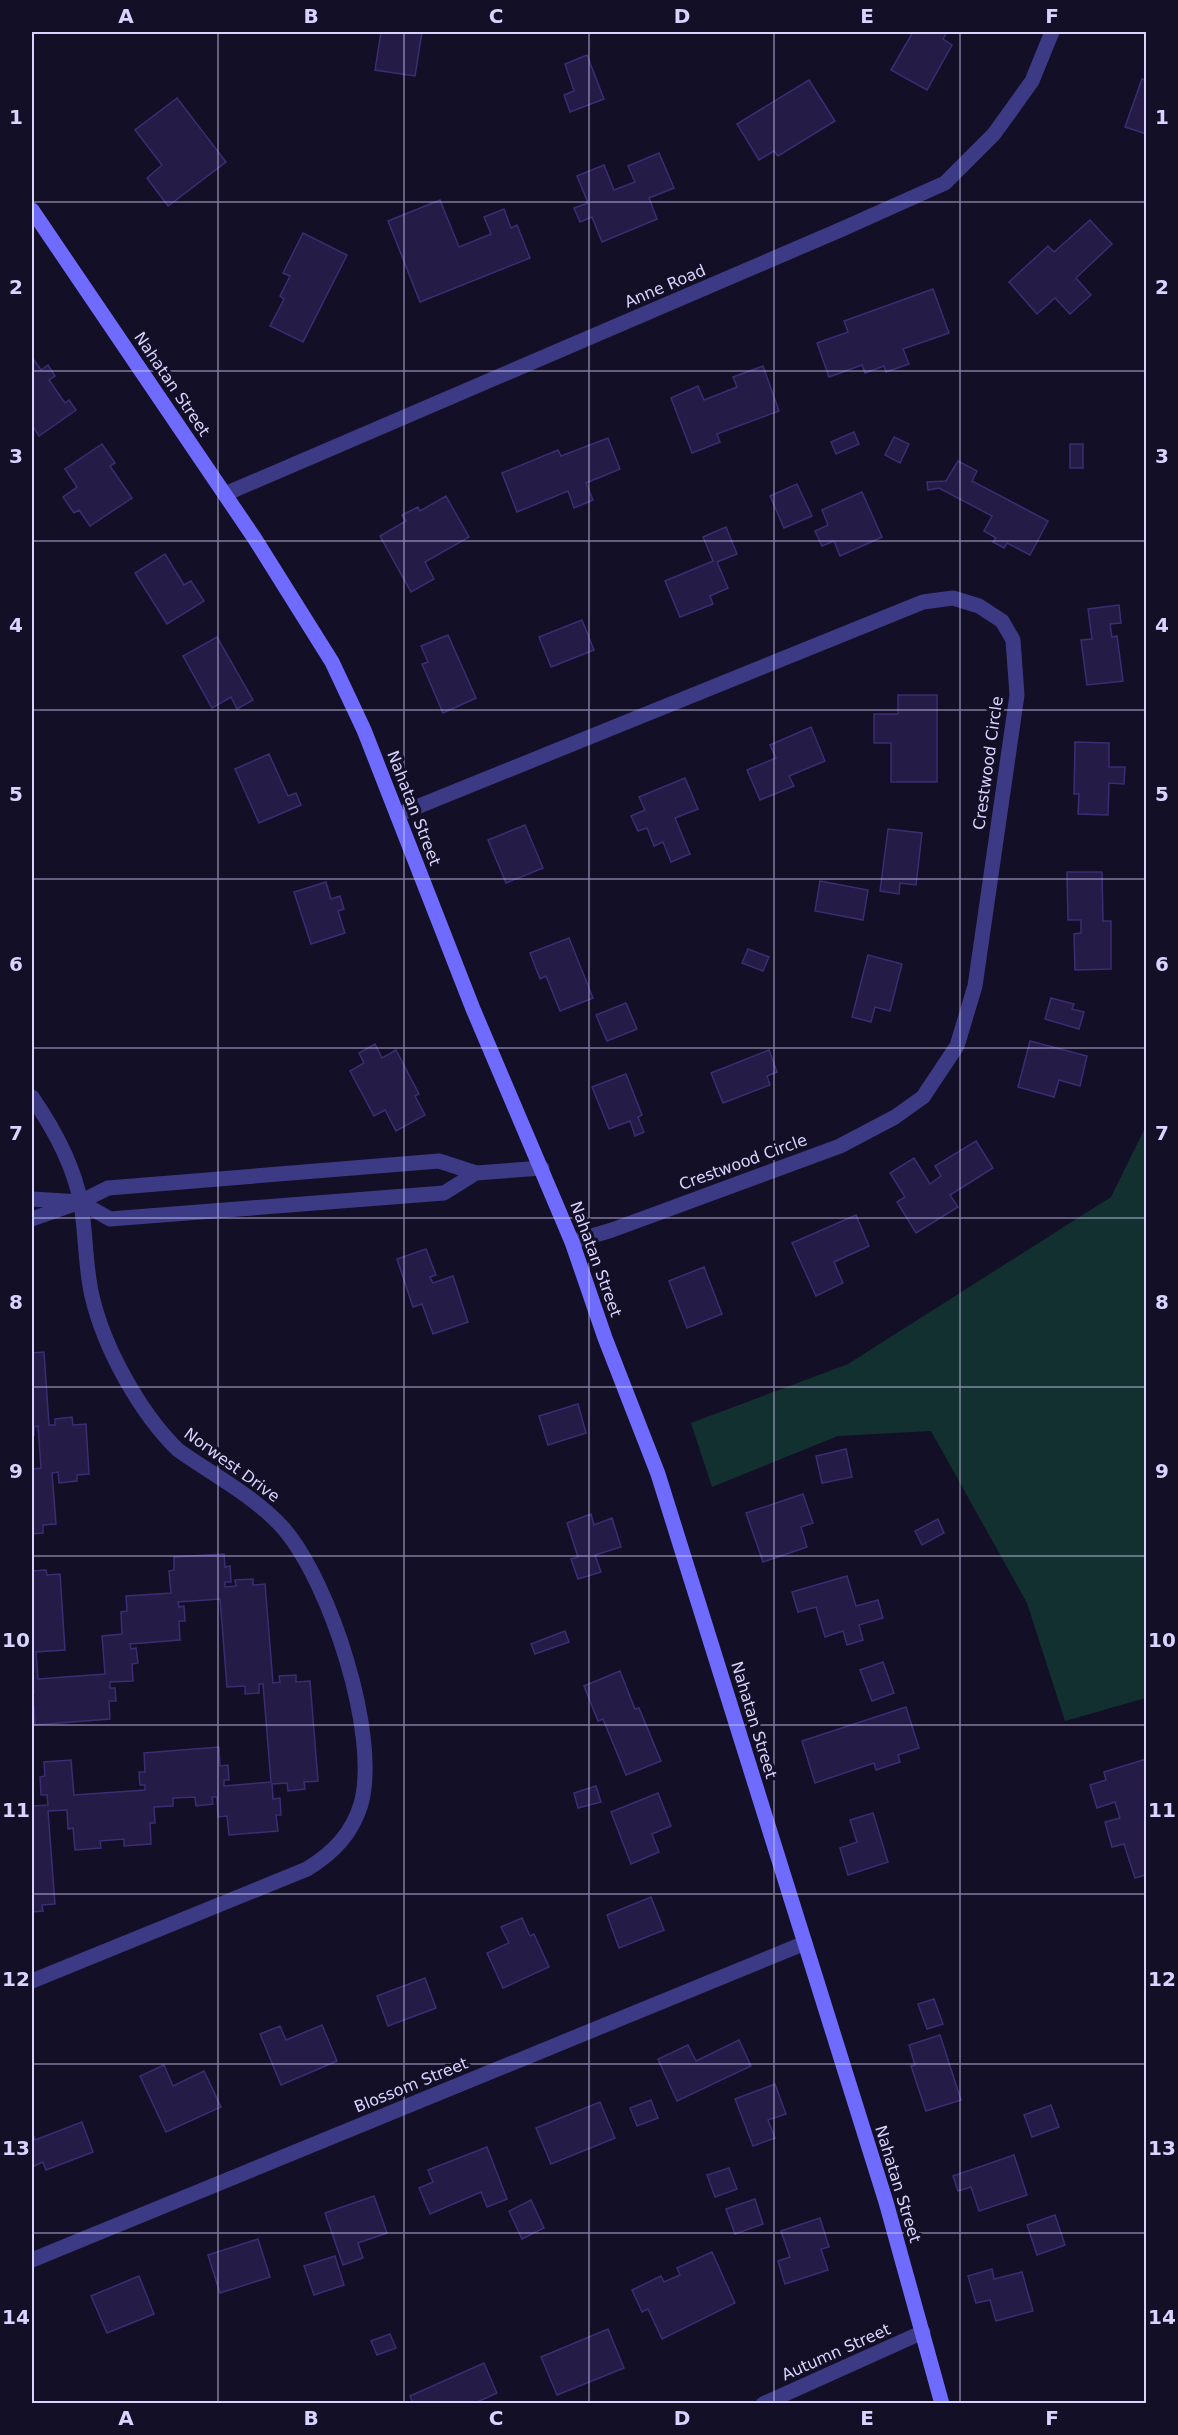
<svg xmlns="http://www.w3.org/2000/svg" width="1178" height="2435" font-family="'DejaVu Sans',sans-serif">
<rect width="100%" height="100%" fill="#130f26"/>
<path fill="#12302f" d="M1146 1126V1698L1065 1721 1027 1603 931 1431 838 1436 712 1487 691 1423 848 1364 1111 1197Z"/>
<g fill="#241b47" stroke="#3b2d73" stroke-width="1.5">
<path d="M381 32H422L415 76 375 70Z"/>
<path d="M913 32H947L943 39 952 45 927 90 891 70Z"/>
<path d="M587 55 604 99 570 112 564 95 574 91 565 64Z"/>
<path d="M1142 79 1146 80V134L1125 127Z"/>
<path d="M809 80 835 121 778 156 774 151 759 160 737 124Z"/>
<path d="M177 98 226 162 168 206 147 178 162 165 135 130Z"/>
<path d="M659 153 674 188 649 198 657 219 602 242 592 217 580 222 574 208 588 203 577 176 604 165 614 190 635 182 628 166Z"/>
<path d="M440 200 459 247 491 234 484 217 504 209 511 228 517 225 530 258 420 302 388 221Z"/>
<path d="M1090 220 1112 244 1076 278 1091 295 1070 314 1055 298 1037 314 1009 282 1048 246 1054 252Z"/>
<path d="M303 233 347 255 303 342 270 326 284 299 280 296 290 276 283 273Z"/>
<path d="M933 289 949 333 903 349 909 364 886 372 884 366 865 373 862 365 829 377 817 343 848 332 844 321Z"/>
<path d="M34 360 41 370 48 365 55 376 49 380 65 403 69 400 76 410 39 436 32 425V362Z"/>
<path d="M763 366 779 411 717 434 720 442 692 453 671 398 698 386 704 400 737 387 733 377Z"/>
<path d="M854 432 859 444 836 454 831 442Z"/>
<path d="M894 437 909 444 900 463 885 455Z"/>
<path d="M608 438 620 469 586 483 593 500 574 508 568 491 517 512 502 473 558 450 561 456Z"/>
<path d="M102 444 115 463 110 466 132 498 90 526 79 510 74 513 63 497 77 487 65 469Z"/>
<rect x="1070" y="444" width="13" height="24"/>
<path d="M958 461 977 471 972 481 1048 521 1030 555 1007 543 1004 548 993 542 996 538 984 531 992 516 939 488 928 490 927 482 946 481Z"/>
<path d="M797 484 812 516 784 528 770 496Z"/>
<path d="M862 492 882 537 840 556 834 541 822 546 815 531 828 525 822 510Z"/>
<path d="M446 496 469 537 425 562 434 579 411 592 380 536 406 521 402 515 418 507 420 511Z"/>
<path d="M726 527 737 554 717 562 728 588 710 596 713 604 680 617 665 581 713 561 703 537Z"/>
<path d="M165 554 184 585 191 581 204 601 167 624 135 573Z"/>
<path d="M1119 605 1121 623 1110 624 1112 637 1117 636 1123 681 1087 685 1081 640 1092 639 1088 609Z"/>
<path d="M582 620 594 650 551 667 539 637Z"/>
<path d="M448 635 476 698 443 713 422 664 428 662 421 646Z"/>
<path d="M217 637 253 700 237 709 231 697 212 708 183 656Z"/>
<path d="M898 695H937V782H891V743H874V714H898Z"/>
<path d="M811 727 825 761 789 776 794 786 760 800 747 770 776 758 770 745Z"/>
<path d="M1075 742 1109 743V767H1125L1124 784 1109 783 1108 815 1078 814 1079 794H1074Z"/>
<path d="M269 754 288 796 296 793 301 805 259 823 235 769Z"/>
<path d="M685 778 698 809 675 818 690 854 671 862 663 842 654 846 647 828 638 831 631 816 645 810 639 797Z"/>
<path d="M525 825 543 868 506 883 488 840Z"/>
<path d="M888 829 922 833 916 885 900 883 899 894 880 891Z"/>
<path d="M1067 872H1102L1103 921H1111V969L1075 970 1074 934 1081 933V920H1068Z"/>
<path d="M820 881 868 890 863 920 815 911Z"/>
<path d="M326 882 331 899 340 896 344 909 338 911 345 933 311 944 294 892Z"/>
<path d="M569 938 593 998 560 1011 546 976 540 979 530 953Z"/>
<path d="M748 949 769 957 763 971 742 963Z"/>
<path d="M868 955 902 964 890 1011 875 1007 871 1022 852 1017Z"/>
<path d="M1051 998 1074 1004 1072 1009 1084 1012 1079 1029 1045 1019Z"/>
<path d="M626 1003 637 1029 607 1041 596 1015Z"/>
<path d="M1030 1041 1087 1056 1080 1086 1059 1080 1054 1097 1018 1087Z"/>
<path d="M375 1044 382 1058 396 1050 419 1094 415 1096 425 1115 396 1131 385 1110 374 1116 350 1071 364 1063 359 1053Z"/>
<path d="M769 1050 777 1072 767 1076 770 1085 723 1103 711 1073Z"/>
<path d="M626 1074 642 1115 638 1117 644 1132 635 1136 630 1121 609 1129 592 1087Z"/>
<path d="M976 1141 993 1168 950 1195 958 1207 916 1233 897 1202 905 1197 890 1173 914 1158 930 1184 941 1176 935 1166Z"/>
<path d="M856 1215 869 1246 834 1262 843 1283 816 1296 792 1243Z"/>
<path d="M426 1249 436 1275 430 1277 433 1283 453 1276 468 1322 433 1334 422 1304 413 1307 397 1259Z"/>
<path d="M704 1267 722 1314 687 1328 669 1281Z"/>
<path d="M44 1352 49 1425H55V1419L72 1417 73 1425 86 1424 89 1474 77 1475V1481L59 1483 58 1472 52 1473 56 1524 43 1525V1533L32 1534V1469L41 1468 38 1426 34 1427V1435H32V1353Z"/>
<path d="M578 1404 586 1433 548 1445 539 1416Z"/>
<path d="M846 1449 852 1477 822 1483 816 1456Z"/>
<path d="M803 1494 813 1523 801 1527 807 1547 763 1562 746 1513Z"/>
<path d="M591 1514 594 1525 612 1518 621 1547 595 1555 601 1572 578 1579 571 1559 578 1557 567 1523Z"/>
<path d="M938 1519 944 1533 922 1545 915 1531Z"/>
<path d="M224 1554 225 1567 230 1566 231 1582H225V1587L236 1586 235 1580 253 1579V1585L265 1584 273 1683 280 1682 279 1676 296 1675V1682L310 1681 318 1781 304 1782 305 1789 288 1791 287 1783 272 1784 273 1799 280 1798 281 1815H276L278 1831 229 1835 227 1816 218 1817 217 1797H212L213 1804 196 1806 195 1797 173 1798V1806L154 1807 155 1823H150L151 1844 124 1846V1839L100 1841 101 1848 75 1850 73 1828 68 1829 67 1810 48 1811 55 1904 42 1905 43 1911 32 1912V1798L33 1806 48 1805 47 1795H41L40 1777 45 1776 44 1762 71 1760 74 1795 145 1790V1785H140L139 1772H145L144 1753 219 1747 220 1766 228 1765 229 1780H224V1786L271 1782 263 1684H259V1693L245 1694V1686L227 1687 220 1599 178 1602 179 1607 184 1606 185 1621H179L180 1640 130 1644 131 1649 136 1648 138 1663 132 1664 133 1681 110 1682V1688H115L116 1701H109L110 1719 35 1725 34 1707 32 1708V1692H34L32 1678V1571L46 1570 47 1575 60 1574 65 1650 36 1652 38 1679 105 1674 102 1636 122 1634 121 1612 127 1611 126 1596 171 1593 169 1571 174 1570V1557Z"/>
<path d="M847 1576 856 1606 878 1600 883 1618 859 1625 863 1640 847 1645 843 1631 825 1637 816 1607 798 1612 792 1592Z"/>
<path d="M565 1631 569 1642 535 1654 531 1644Z"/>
<path d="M883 1662 894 1693 872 1701 860 1670Z"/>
<path d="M620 1671 635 1709 639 1708 661 1761 626 1775 603 1719 598 1721 584 1686Z"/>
<path d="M906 1707 919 1748 898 1755 900 1762 876 1770 874 1763 815 1783 802 1741Z"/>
<path d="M1146 1759V1875L1135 1878 1124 1844 1112 1847 1105 1822 1120 1818 1115 1802 1097 1808 1090 1785 1106 1780 1104 1772Z"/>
<path d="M596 1786 601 1802 578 1808 574 1793Z"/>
<path d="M658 1793 671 1826 652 1834 659 1852 631 1864 611 1812Z"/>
<path d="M873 1813 888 1862 848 1875 840 1848 857 1842 850 1820Z"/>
<path d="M651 1897 664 1930 619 1948 607 1915Z"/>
<path d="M522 1918 530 1936 534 1934 549 1967 503 1988 487 1953 509 1943 501 1927Z"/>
<path d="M425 1978 436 2008 388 2026 377 1996Z"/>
<path d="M934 1999 943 2024 927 2029 918 2004Z"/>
<path d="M322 2025 337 2061 281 2085 260 2034 280 2026 286 2040Z"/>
<path d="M940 2035 961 2100 926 2111 911 2066 915 2065 909 2045Z"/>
<path d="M739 2040 751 2066 677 2101 658 2059 688 2045 696 2061Z"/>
<path d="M164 2065 173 2086 204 2071 221 2107 166 2132 140 2076Z"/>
<path d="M775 2084 786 2114 768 2120 775 2138 753 2146 735 2099Z"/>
<path d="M651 2100 658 2118 637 2126 630 2108Z"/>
<path d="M600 2102 615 2138 551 2164 536 2128Z"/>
<path d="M1051 2105 1059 2127 1032 2137 1024 2115Z"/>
<path d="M82 2122 93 2152 46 2170 43 2162 32 2167V2132L35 2140Z"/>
<path d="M487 2147 507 2199 487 2207 481 2192 430 2214 419 2188 433 2182 428 2170Z"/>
<path d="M1014 2155 1027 2195 979 2211 971 2187 958 2191 953 2176Z"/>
<path d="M729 2168 737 2189 715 2197 707 2175Z"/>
<path d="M374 2196 387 2233 358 2243 363 2258 343 2265 325 2213Z"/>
<path d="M755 2199 763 2224 735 2234 726 2209Z"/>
<path d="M531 2200 544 2228 522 2239 509 2211Z"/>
<path d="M1055 2215 1065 2245 1037 2255 1027 2225Z"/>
<path d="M820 2218 829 2247 821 2249 828 2270 785 2284 778 2261 790 2257 781 2231Z"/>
<path d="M258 2239 270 2277 220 2293 208 2255Z"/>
<path d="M712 2252 735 2303 662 2339 648 2309 642 2312 632 2290 661 2276 664 2282 680 2275 677 2268Z"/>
<path d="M335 2256 344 2285 314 2295 304 2266Z"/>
<path d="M992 2269 994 2279 1022 2272 1033 2311 996 2321 990 2300 976 2303 968 2276Z"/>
<path d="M139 2276 154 2314 107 2333 91 2296Z"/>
<path d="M608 2329 624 2368 557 2395 541 2357Z"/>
<path d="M390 2334 396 2348 377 2355 371 2341Z"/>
<path d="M484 2363 497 2393 473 2404H413L410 2396Z"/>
</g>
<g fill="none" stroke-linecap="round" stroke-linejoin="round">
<path stroke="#3d3a85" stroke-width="15" d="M32 1097C54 1129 74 1165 81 1204 86 1234 85 1266 92 1296 104 1348 140 1413 178 1450 213 1475 256 1497 284 1529 330 1583 380 1735 361 1804 352 1834 333 1853 307 1869L32 1981"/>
<g stroke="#3d3a85" stroke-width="15">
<path d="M225 494 840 230 945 183 994 134 1032 81 1052 32"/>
<path d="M397 815 923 602 953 598 979 606 1002 621 1013 640 1017 695 975 986 957 1046 923 1097 895 1117 840 1146 612 1230 572 1242"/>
<path d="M32 1199 80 1202 110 1219 444 1193 476 1173"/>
<path d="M32 1219 80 1202 108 1188 439 1161 476 1173 542 1168"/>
<path d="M32 2260 805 1943"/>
<path d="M763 2404 923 2332"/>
</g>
<path stroke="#6f6bff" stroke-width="15" d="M32 210 255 539 332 662 364 730 473 1009 572 1242 605 1338 658 1474 886 2202 942 2404"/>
</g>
<path fill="none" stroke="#d9d4ff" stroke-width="1.5" stroke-opacity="0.55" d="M218 32V2404M404 32V2404M589 32V2404M774 32V2404M960 32V2404M32 202H1146M32 371H1146M32 541H1146M32 710H1146M32 879H1146M32 1048H1146M32 1218H1146M32 1387H1146M32 1556H1146M32 1725H1146M32 1894H1146M32 2064H1146M32 2233H1146"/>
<g text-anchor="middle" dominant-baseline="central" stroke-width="6" stroke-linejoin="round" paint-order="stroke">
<g font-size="16" fill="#d9d4ff" stroke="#130f26">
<text transform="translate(665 286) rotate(-23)">Anne Road</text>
<text transform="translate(172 384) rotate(56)">Nahatan Street</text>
<text transform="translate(988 763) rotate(-82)">Crestwood Circle</text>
<text transform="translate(414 808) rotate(69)">Nahatan Street</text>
<text transform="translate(743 1162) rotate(-20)">Crestwood Circle</text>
<text transform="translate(596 1259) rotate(70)">Nahatan Street</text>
<text transform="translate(232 1465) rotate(36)">Norwest Drive</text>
<text transform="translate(754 1720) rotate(73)">Nahatan Street</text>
<text transform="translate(411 2085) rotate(-22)">Blossom Street</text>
<text transform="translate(898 2184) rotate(73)">Nahatan Street</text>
<text transform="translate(836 2352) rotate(-24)">Autumn Street</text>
</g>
</g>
<rect width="1178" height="2435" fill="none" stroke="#130f26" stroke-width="66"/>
<rect x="33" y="33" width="1112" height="2369" fill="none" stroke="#d9d4ff" stroke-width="2"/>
<g font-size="20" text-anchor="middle" font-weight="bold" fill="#d9d4ff">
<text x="126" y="23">A</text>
<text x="311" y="23">B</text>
<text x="496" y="23">C</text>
<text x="682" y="23">D</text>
<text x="867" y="23">E</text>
<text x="1052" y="23">F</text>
<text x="16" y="124">1</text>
<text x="1162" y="124">1</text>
<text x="16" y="294">2</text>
<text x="1162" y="294">2</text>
<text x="16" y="463">3</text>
<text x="1162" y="463">3</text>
<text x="16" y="632">4</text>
<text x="1162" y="632">4</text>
<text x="16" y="801">5</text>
<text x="1162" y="801">5</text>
<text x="16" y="971">6</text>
<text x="1162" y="971">6</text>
<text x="16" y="1140">7</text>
<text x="1162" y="1140">7</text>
<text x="16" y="1309">8</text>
<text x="1162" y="1309">8</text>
<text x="16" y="1478">9</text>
<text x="1162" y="1478">9</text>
<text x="16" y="1647">10</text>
<text x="1162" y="1647">10</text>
<text x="16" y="1817">11</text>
<text x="1162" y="1817">11</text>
<text x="16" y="1986">12</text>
<text x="1162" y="1986">12</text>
<text x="16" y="2155">13</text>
<text x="1162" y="2155">13</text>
<text x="16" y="2324">14</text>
<text x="1162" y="2324">14</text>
<text x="126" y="2425">A</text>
<text x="311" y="2425">B</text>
<text x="496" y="2425">C</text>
<text x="682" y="2425">D</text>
<text x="867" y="2425">E</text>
<text x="1052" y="2425">F</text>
</g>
</svg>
